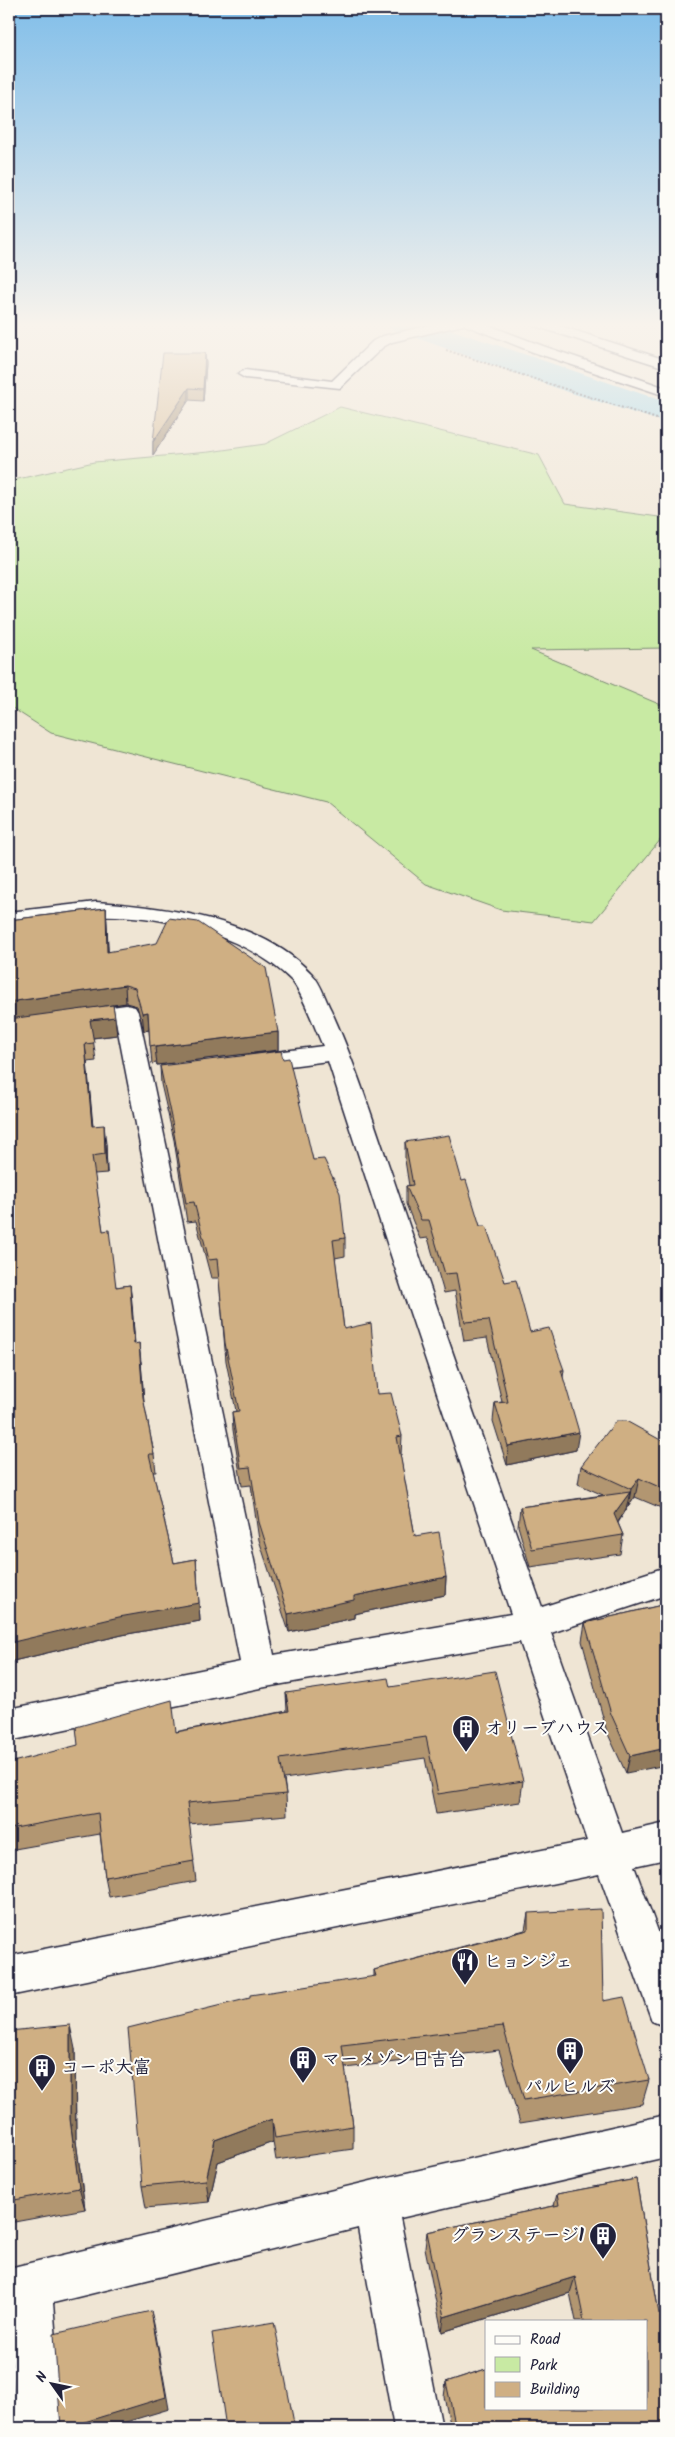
<svg xmlns="http://www.w3.org/2000/svg" width="675" height="2437" font-family="Kalam,'Klee One',sans-serif">
<style>
.green{fill:#c8eaa3;stroke:#75866f}
.lines{fill:none;stroke-linecap:round;stroke-linejoin:round}
.river{fill:#88ceea;fill-rule:evenodd}
.minor-casing{stroke:#22223b;stroke-width:3}
.highway-casing{stroke:#22223b;stroke-width:3}
.path{stroke:#22223b;stroke-width:2;stroke-dasharray:2 2;stroke-linecap:butt}
.minor{fill:#fdfcf7;fill-rule:evenodd}
.highway{fill:#fdfcf7;fill-rule:evenodd}
.wall{fill:#b29671;stroke:#22223b}
.shaded-wall{fill:#917a5c;stroke:#22223b}
.building{fill:#cfaf83;stroke:#22223b}
.labels{text-anchor:middle;dominant-baseline:central;stroke-width:4;stroke-linejoin:round;paint-order:stroke}
.near-poi-label{font-size:18px;font-weight:bold;fill:#22223b;stroke:#fdfcf7;text-anchor:start}
</style>
<rect width="100%" height="100%" fill="#efe5d4"/>
<filter id="ink" filterUnits="userSpaceOnUse"><feTurbulence type="fractalNoise" baseFrequency=".02" numOctaves="2"/><feDisplacementMap in="SourceGraphic" scale="10" xChannelSelector="R" yChannelSelector="G"/><feConvolveMatrix kernelMatrix="1 2 1 2 8 2 1 2 1" color-interpolation-filters="sRGB"/></filter>
<g filter="url(#ink)">
<path class="green" d="M340 407 539 455 565 504 666 518V648L531 650 666 707V833L594 921 501 910 426 884 326 802 51 733 9 706V481L94 462 209 452 265 444Z"/>
<g class="lines">
<path class="river" d="M385 322H428L666 402V423L568 392 389 328Z"/>
<defs>
<g id="minor">
<path d="M444 322H465L463 325 392 342 383 347 340 388 245 378 238 374 245 370 332 381 373 341 383 336Z"/>
<path d="M530 322H548L666 360V368L532 325Z"/>
<path d="M96 902C168 907 260 919 312 974 321 983 325 999 331 1010 355 1063 372 1117 391 1172 440 1318 491 1463 542 1607L666 1567V1595L551 1633 622 1833 666 1823V1859L634 1866 666 1953V2027L652 2021 599 1874 9 1996V1956L587 1841 520 1642 260 1688 9 1741V1709L240 1662 116 1021 9 1035V1021L126 1005 135 1007 138 1012 274 1655 511 1614 399 1280 328 1061 245 1072 236 1069 233 1064 236 1059 245 1056 323 1046C316 1031 302 992 292 981 248 935 158 913 95 916 67 917 38 923 9 926V912Z"/>
<path d="M666 2115V2157L400 2218 442 2428H394L358 2228 53 2303 63 2428H15L9 2325V2268L375 2180Z"/>
</g>
<path id="highway" d="M463 322H480L543 346 666 388V396L533 352 465 325Z"/>
</defs>
<use href="#minor" class="minor-casing"/>
<use href="#highway" class="highway-casing"/>
<path class="path" d="M446 350 666 422"/>
<use href="#minor" class="minor"/>
<use href="#highway" class="highway"/>
</g>
<g class="wall">
<path d="M205 353 206 364 203 401 189 400 153 455V442Z"/>
<path d="M106 908 107 925 108 951 278 1032V1050L157 1065 156 1063 152 1064 149 1030 144 1031 137 1006 126 1003 113 1005 117 1035 93 1038 96 1061 87 1062 93 1126 106 1144 107 1173 94 1174 103 1231 116 1287 130 1285 135 1344 141 1362 144 1403 154 1454 156 1472H153L174 1563 196 1559 200 1621 122 1635 9 1662 13 1585 12 1581 9 1582V920Z"/>
<path d="M283 1059 313 1160 345 1238V1256L335 1258 344 1329 377 1394 402 1436 401 1455H400L415 1536 446 1577 445 1595 354 1614V1618L289 1632 259 1540 251 1485 242 1486 233 1430 232 1412 236 1411 226 1361 219 1278H211L196 1221 187 1222 174 1140 161 1084 160 1066Z"/>
<path d="M405 1142 462 1181 480 1226 505 1282 530 1332 564 1370 563 1377 576 1450 507 1465 493 1421 495 1403 502 1402 487 1338 464 1341 455 1291 444 1293 428 1238 420 1239 406 1204V1186H409L405 1160Z"/>
<path d="M666 1443V1510L635 1497 628 1507H627L626 1510 618 1523 623 1535 620 1554 530 1567 518 1526 520 1507 603 1495 578 1484 581 1466Z"/>
<path d="M666 1604 626 1773 607 1732 582 1641 585 1623Z"/>
<path d="M390 1687 523 1781 520 1802 436 1814 425 1758 284 1779 286 1794 287 1815 189 1824 196 1881 109 1897 105 1877 100 1834 9 1850V1763L287 1711 286 1693Z"/>
<path d="M528 1913 603 2001 649 2080 642 2104 520 2123 499 2050 345 2068 353 2126V2149L276 2160 273 2142 218 2162 209 2202 146 2208 142 2186 374 1976V1970L525 1930Z"/>
<path d="M9 2031 75 2049 76 2141 85 2209 9 2223Z"/>
<path d="M636 2179 659 2314 666 2311V2428H451L444 2397 446 2382 486 2369V2408H646V2321H576L570 2293 442 2332 425 2248 427 2232 554 2206 557 2194Z"/>
</g>
<g class="shaded-wall">
<path d="M205 353 206 364 203 401V389Z"/>
<path d="M189 388V400L153 455V442Z"/>
<path d="M106 908 107 925 109 969 107 952Z"/>
<path d="M125 985 126 1003 9 1021V1002Z"/>
<path d="M148 1012 149 1030 144 1031 142 1013Z"/>
<path d="M115 1017 117 1035 92 1038 90 1020Z"/>
<path d="M278 1032V1050L157 1065 155 1047Z"/>
<path d="M85 1044 87 1062 94 1145 92 1126Z"/>
<path d="M104 1125 106 1144 107 1173 105 1154Z"/>
<path d="M130 1285 132 1303 136 1362 134 1344Z"/>
<path d="M139 1343 141 1362 145 1416 143 1397Z"/>
<path d="M579 1432 576 1450 507 1465 508 1446Z"/>
<path d="M639 1478 635 1497 628 1507 631 1489Z"/>
<path d="M630 1492 626 1510 611 1532 614 1514Z"/>
<path d="M196 1559 200 1621 122 1635 9 1662V1643Z"/>
<path d="M446 1577 445 1595 354 1614V1618L289 1632 288 1614 354 1596Z"/>
<path d="M666 1748V1765L626 1773 630 1756Z"/>
<path d="M70 2025 75 2049 76 2141 85 2209 79 2188 70 2119Z"/>
<path d="M272 2119 273 2142 218 2162 209 2202 206 2180 215 2140Z"/>
<path d="M575 2277 570 2293 442 2332 444 2317Z"/>
<path d="M151 2311 154 2324 169 2409 106 2428H65Z"/>
</g>
<g class="building">
<path d="M163 353H205L203 389 189 388 153 442Z"/>
<path d="M106 908 107 952 157 943 169 918 198 922 266 968 278 1032 155 1047V1045L150 1046 148 1012 142 1013 135 988 125 985 9 1002V920Z"/>
<path d="M113 1005 115 1017 90 1020 94 1043 85 1044 92 1126 104 1125 105 1154 92 1156 103 1231 109 1230 116 1287 130 1285 134 1344 139 1343 143 1397 154 1454H149L174 1563 196 1559 199 1603 119 1617 9 1643V1587L13 1585 9 1564V1019Z"/>
<path d="M281 1051 283 1059 289 1058 313 1160 324 1159 340 1193 345 1238 333 1240 344 1329 371 1323 377 1394 391 1393 402 1436 397 1437 415 1536 439 1532 446 1577 354 1596V1600L288 1614 259 1522 250 1467 241 1468 232 1412 239 1411 225 1343 217 1259 209 1260 194 1202 186 1203 172 1122 160 1066Z"/>
<path d="M449 1135 462 1181 466 1180 480 1226H486L505 1282 516 1280 530 1332 549 1328 564 1370H561L579 1432 508 1446 495 1403 508 1402 489 1320 465 1322 456 1273 445 1274 429 1220H421L406 1186 413 1185 405 1142Z"/>
<path d="M616 1421H626L666 1443V1490L639 1478 631 1489 581 1466Z"/>
<path d="M630 1492 614 1514 623 1535 532 1549 520 1507Z"/>
<path d="M666 1604V1748L630 1756 611 1714 585 1623Z"/>
<path d="M495 1671 523 1781 438 1794 426 1737 280 1759 286 1794 187 1803 194 1861 105 1877 98 1813 9 1829V1763L78 1745 76 1727 172 1700 176 1732 289 1711 286 1693 388 1678 390 1687Z"/>
<path d="M601 1909 603 2001 624 1997 649 2080 524 2100 503 2026 342 2045 353 2126 275 2138 272 2119 215 2140 206 2180 142 2186 128 2028 250 1998V1995L376 1976 374 1970 528 1930V1913Z"/>
<path d="M70 2025V2119L79 2188 9 2201V2031Z"/>
<path d="M636 2179 659 2314 666 2311V2428H456L446 2382 486 2369V2408H646V2321H584L575 2277 444 2317 427 2232 559 2205 557 2194Z"/>
<path d="M151 2311 166 2397 65 2428H61L54 2334Z"/>
<path d="M274 2322 295 2428H226L212 2333Z"/>
</g>
</g>
<linearGradient id="sky" x2="0" y2="1"><stop stop-color="#81bee9"/><stop offset="0.49" stop-color="#f8f3ec"/><stop offset="1" stop-color="#f8f3ec" stop-opacity="0"/></linearGradient>
<rect width="675" height="663" fill="url(#sky)"/>
<defs>
<symbol id="building-pin" viewBox="-11 -11 22 30"><path d="M0 17L-7.5 6A9.5 9.5 0 1 1 7.5 6Z" fill="#22223b" stroke="#fdfcf7"/><path d="M-4-6H4V6H1V3H-1V6H-4ZM-2.5-4.3h1.7v1.8h-1.7ZM.8-4.3h1.7v1.8H.8ZM-2.5-1h1.7V.8h-1.7ZM.8-1h1.7V.8H.8Z" fill="#fff"/></symbol>
<symbol id="restaurant-pin" viewBox="-11 -11 22 30"><path d="M0 17L-7.5 6A9.5 9.5 0 1 1 7.5 6Z" fill="#22223b" stroke="#fdfcf7"/><path d="M-5-6h1v4h1v-4h1v4h1v-4h1v5L-1.5 .5V6h-2V.5L-5-1ZM5-6V6H3V1.5H1.5Q1.5-4 5-6Z" fill="#fff"/></symbol>
</defs>
<g fill-rule="evenodd">
<use href="#building-pin" x="450" y="1713" width="32" height="43"/>
<use href="#restaurant-pin" x="449" y="1946" width="32" height="43"/>
<use href="#building-pin" x="554" y="2035" width="32" height="43"/>
<use href="#building-pin" x="287" y="2044" width="32" height="43"/>
<use href="#building-pin" x="26" y="2052" width="32" height="43"/>
<use href="#building-pin" x="587" y="2220" width="32" height="43"/>
</g>
<g class="labels">
<g class="near-poi-label">
<text x="485" y="1729">オリーブハウス</text>
<text x="484" y="1962">ヒョンジェ</text>
<text x="322" y="2060">マーメゾン日吉台</text>
<text x="61" y="2068">コーポ大富</text>
<text x="570" y="2087" text-anchor="middle">パルヒルズ</text>
<text x="584" y="2236" text-anchor="end">グランステージ1</text>
</g>
</g>
<rect width="675" height="2437" fill="none" stroke="#fdfcf7" stroke-width="30"/>
<rect x="15" y="15" width="645" height="2407" fill="none" stroke="#22223b" stroke-width="2" filter="url(#ink)"/>
<rect x="485" y="2320" width="162" height="90" fill="#fdfcf7" stroke="#a5a5ac"/>
<rect x="495" y="2336" width="25" height="8" fill="#fdfcf7" stroke="#a5a5ac"/>
<text x="530" y="2344" font-size="15" fill="#22223b">Road</text>
<rect x="495" y="2357" width="25" height="15" fill="#c8eaa3" stroke="#a5a5ac"/>
<text x="530" y="2370" font-size="15" fill="#22223b">Park</text>
<rect x="495" y="2382" width="25" height="15" fill="#cfaf83" stroke="#a5a5ac"/>
<text x="530" y="2394" font-size="15" fill="#22223b">Building</text>
<g transform="translate(52 2384) rotate(303)" stroke="#fdfcf7" stroke-width="4" paint-order="stroke">
<path d="M0-4L9 19L0 12L-9 19Z" fill="#22223b"/>
<text y="-8" font-size="14" font-weight="bold" text-anchor="middle" fill="#22223b">N</text>
</g>
</svg>
